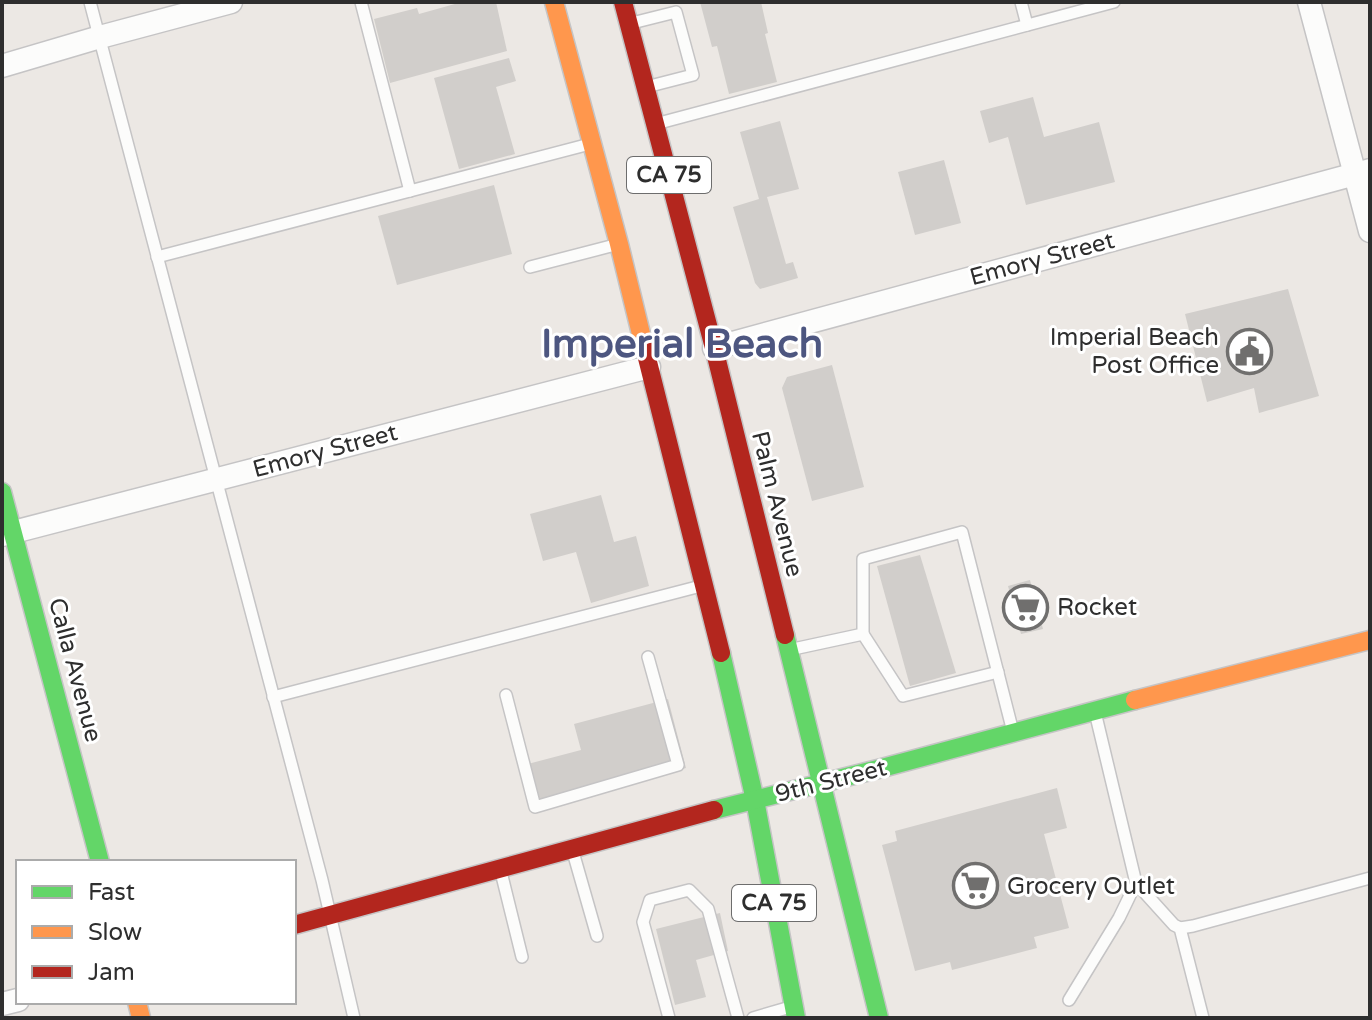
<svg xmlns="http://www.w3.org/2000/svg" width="1372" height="1020" font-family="'Varela Round',sans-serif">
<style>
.building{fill:#d1cecb}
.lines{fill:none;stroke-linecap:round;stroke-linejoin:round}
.lane-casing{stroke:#c5c4c5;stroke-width:14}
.street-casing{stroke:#c5c4c5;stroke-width:25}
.fast-casing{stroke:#c5c4c5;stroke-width:21}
.slow-casing{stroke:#c5c4c5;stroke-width:21}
.jam-casing{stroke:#c5c4c5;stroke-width:21}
.lane{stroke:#fcfcfb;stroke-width:11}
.street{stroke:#fcfcfb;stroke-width:22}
.fast{stroke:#63d668;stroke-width:18}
.slow{stroke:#ff974d;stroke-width:18}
.jam{stroke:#b3261e;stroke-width:18}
.labels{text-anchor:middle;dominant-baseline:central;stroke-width:6;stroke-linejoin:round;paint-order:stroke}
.shield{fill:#fff;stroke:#6d6d6d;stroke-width:2}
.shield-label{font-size:22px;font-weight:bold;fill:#2e2e2e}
.street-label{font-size:24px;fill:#2e2e2e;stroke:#fff}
.poi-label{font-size:24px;fill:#2e2e2e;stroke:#fff;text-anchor:start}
.town-label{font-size:40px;font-weight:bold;fill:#4d5680;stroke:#fff}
</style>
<rect width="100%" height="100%" fill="#ece8e4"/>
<g class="building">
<path d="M462 2H496L507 51 390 83 374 19 417 8 419 14Z"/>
<path d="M700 2H761L768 33 765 34 777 82 729 94 717 46 712 47Z"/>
<path d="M509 58 516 81 496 87 515 154 459 169 434 78Z"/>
<path d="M1033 97 1044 137 1099 122 1115 182 1026 205 1008 137 989 143 980 111Z"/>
<path d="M780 121 799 189 767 197 786 264 793 262 798 278 760 289 755 283 733 207 759 199 740 132Z"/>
<path d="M944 160 961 223 915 235 898 172Z"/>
<path d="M494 185 512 254 397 285 378 216Z"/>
<path d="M1288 289 1319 396 1259 413 1254 388 1207 402 1185 314Z"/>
<path d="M832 365 864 487 812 501 782 388 787 377Z"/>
<path d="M601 495 614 542 636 536 649 586 591 603 576 552 543 561 530 514Z"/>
<path d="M920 555 956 673 910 686 877 566Z"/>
<path d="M1030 580 1043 629 1021 634 1008 586Z"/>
<path d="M668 699 686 768 595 793 593 785 533 801 524 765 581 750 574 724Z"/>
<path d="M1057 788 1067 828 1044 834 1069 928 1034 937 1037 948 952 970 950 962 915 971 882 845 897 841 895 831Z"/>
<path d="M720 913 728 951 696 960 706 997 675 1005 656 929Z"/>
</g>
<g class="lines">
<defs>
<g id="lane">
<path d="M90 2 322 880 354 1018"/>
<path d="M361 2 410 191"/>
<path d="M1021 2 1027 25"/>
<path d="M636 22 676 12 693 75 654 85"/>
<path d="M663 122 1114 2"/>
<path d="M157 257 586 145"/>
<path d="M530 267 611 246"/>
<path d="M863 634 903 696 998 672"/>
<path d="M798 648 863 634V559L962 532 1013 732"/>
<path d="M506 695 535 807 678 765 648 657"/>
<path d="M273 697 697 587"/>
<path d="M1095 712 1136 883 1174 925 1180 928 1203 1018"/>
<path d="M573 852 597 936"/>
<path d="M501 872 522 957"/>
<path d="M1180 928 1193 926 1370 878"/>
<path d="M1069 1000 1119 918 1136 883"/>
<path d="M669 1018 643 922 650 900 689 890 708 909 738 1018"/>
<path d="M753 1018 787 1008"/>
</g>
<g id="street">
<path d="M1309 2 1370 231"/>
<path d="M2 66 100 37 231 2"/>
<path d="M714 348 1370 170"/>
<path d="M2 535 649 367"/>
<path d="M2 1004 18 1000"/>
</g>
<g id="fast">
<path d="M2 492 100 862"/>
<path d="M785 635 879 1018"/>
<path d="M721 653 755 800 796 1018"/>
<path d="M714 810 882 768 1135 700"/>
</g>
<g id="slow">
<path d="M554 2 619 244 643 342"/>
<path d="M1135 700 1370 640"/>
<path d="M137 1002 141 1018"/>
</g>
<g id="jam">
<path d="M623 2 714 348 785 635"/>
<path d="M643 342 721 653"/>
<path d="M294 925 714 810"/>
</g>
</defs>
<use href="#lane" class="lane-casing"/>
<use href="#street" class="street-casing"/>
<use href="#fast" class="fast-casing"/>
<use href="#slow" class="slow-casing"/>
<use href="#jam" class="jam-casing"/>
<use href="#lane" class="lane"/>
<use href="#street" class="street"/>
<use href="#fast" class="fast"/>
<use href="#slow" class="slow"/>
<use href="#jam" class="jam"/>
</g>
<defs>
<symbol id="civic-ring" viewBox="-11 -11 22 22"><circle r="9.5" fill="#fff" stroke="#706f6e" stroke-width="1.5"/><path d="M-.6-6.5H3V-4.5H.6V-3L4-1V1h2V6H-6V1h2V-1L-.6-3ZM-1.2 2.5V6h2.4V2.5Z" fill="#706f6e"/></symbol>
<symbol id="supermarket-ring" viewBox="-11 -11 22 22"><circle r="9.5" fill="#fff" stroke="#706f6e" stroke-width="1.5"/><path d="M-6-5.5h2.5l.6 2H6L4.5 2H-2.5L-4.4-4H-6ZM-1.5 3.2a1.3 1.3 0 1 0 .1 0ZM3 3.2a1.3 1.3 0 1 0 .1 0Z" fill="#706f6e"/></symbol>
</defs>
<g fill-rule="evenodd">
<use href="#civic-ring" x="1224" y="326" width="51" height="51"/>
<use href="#supermarket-ring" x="1000" y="582" width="51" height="51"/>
<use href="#supermarket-ring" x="950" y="860" width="51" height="51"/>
</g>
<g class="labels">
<g class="shield">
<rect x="627" y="157" width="84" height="36" rx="6"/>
<rect x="732" y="885" width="84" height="36" rx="6"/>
</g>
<g class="shield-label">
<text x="669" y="175">CA 75</text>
<text x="774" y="903">CA 75</text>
</g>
<g class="street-label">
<text transform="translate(1042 259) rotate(-15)">Emory Street</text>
<text transform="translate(325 451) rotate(-15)">Emory Street</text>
<text transform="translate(777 504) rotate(76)">Palm Avenue</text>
<text transform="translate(75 670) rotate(75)">Calla Avenue</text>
<text transform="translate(831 781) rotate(-14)">9th Street</text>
</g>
<g class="poi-label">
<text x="1219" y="337" text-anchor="end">Imperial Beach<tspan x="1219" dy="28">Post Office</tspan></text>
<text x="1057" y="607">Rocket</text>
<text x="1007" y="886">Grocery Outlet</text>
</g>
<g class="town-label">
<text x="682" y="344">Imperial Beach</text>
</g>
</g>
<rect width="1372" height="1020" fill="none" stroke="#2e2e2e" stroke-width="8"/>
<rect x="16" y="860" width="280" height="144" fill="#ffffff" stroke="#ababab" stroke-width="2"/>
<rect x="32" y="886" width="40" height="12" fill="#63d668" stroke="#ababab" stroke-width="2"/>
<text x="88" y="900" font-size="24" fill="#2e2e2e">Fast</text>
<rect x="32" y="926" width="40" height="12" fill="#ff974d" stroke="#ababab" stroke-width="2"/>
<text x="88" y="940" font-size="24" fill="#2e2e2e">Slow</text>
<rect x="32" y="966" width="40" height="12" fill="#b3261e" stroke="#ababab" stroke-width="2"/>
<text x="88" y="980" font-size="24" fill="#2e2e2e">Jam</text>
</svg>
